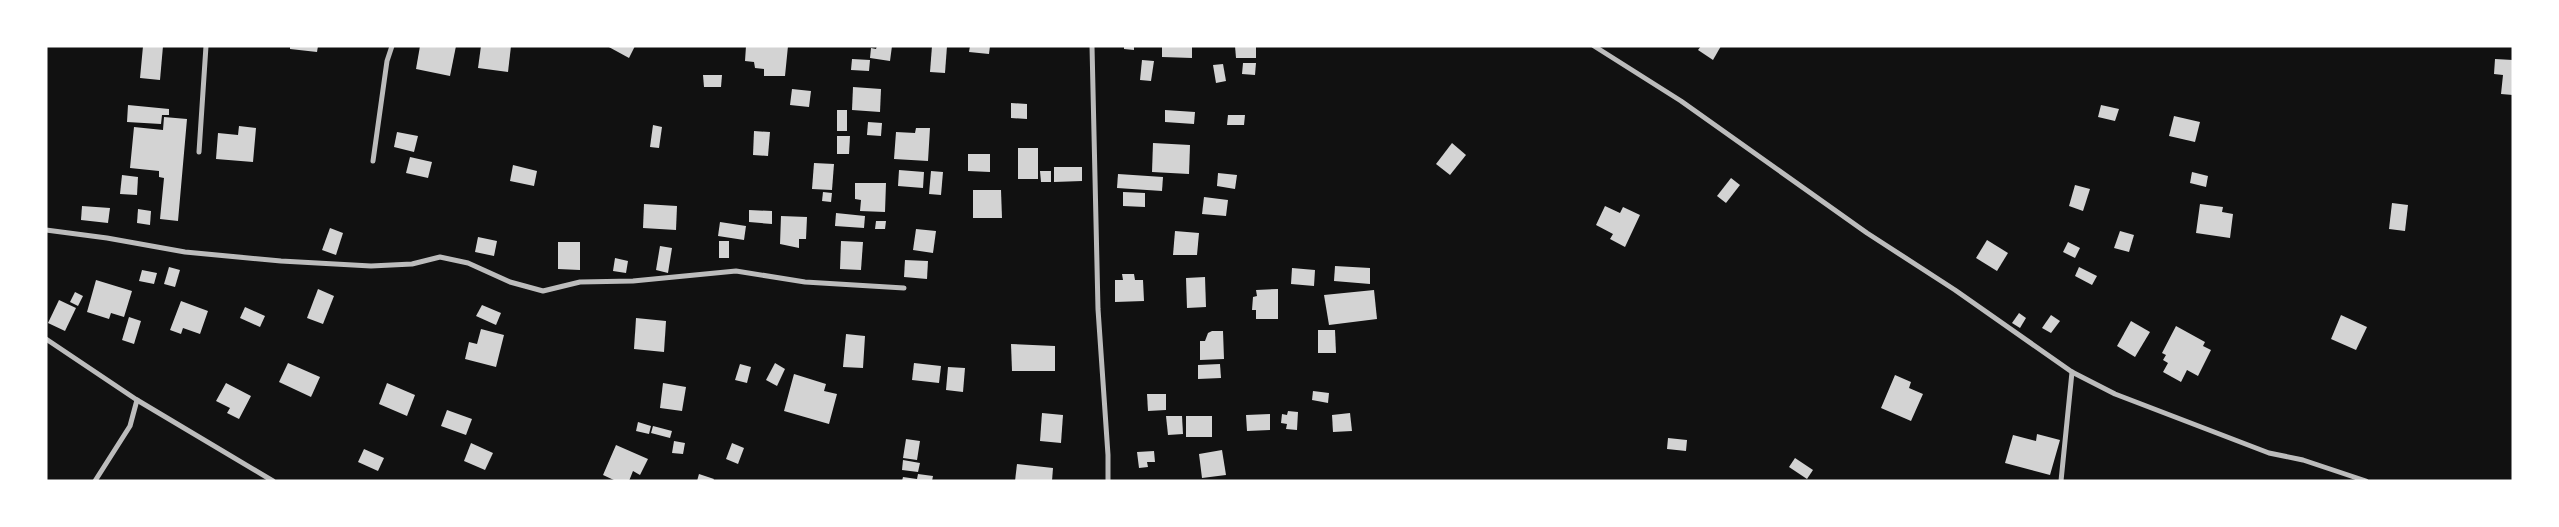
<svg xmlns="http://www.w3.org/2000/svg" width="2559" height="527" font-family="Ubuntu,sans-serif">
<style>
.building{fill:#d3d3d3}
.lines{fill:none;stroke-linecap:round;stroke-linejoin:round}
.minor{stroke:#bcbcbc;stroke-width:5}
</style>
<rect width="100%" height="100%" fill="#111"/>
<g class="building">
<path d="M143 46H163L160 80 140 78Z"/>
<path d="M290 46H318L317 52 290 49Z"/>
<path d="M420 46H456L450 76 416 69Z"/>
<path d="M481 46H511L508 72 478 68Z"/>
<path d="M607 46H635L629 58Z"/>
<path d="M746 46H788L785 76H764V69L755 68 754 62 745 61Z"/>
<path d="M877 46H892L890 61 870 58 871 48 876 49Z"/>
<path d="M932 46H947L945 73 930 72Z"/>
<path d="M970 46H990L989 54 969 52Z"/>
<path d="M1124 46H1134V50L1124 49Z"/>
<path d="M1162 46H1192V58L1162 57Z"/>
<path d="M1235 46H1256V58H1236Z"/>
<path d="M1701 46H1721L1713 60 1698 50Z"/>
<path d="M852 59 870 60 869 71 851 70Z"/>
<path d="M2495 59 2513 60V95L2501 94 2503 75 2494 74Z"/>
<path d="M1142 60 1154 61 1151 81 1140 80Z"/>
<path d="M1243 63H1256L1255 75 1242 74Z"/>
<path d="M1223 64 1226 81 1216 83 1213 65Z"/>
<path d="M703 75H722L721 87H704Z"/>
<path d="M853 87 881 89 880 112 852 110Z"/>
<path d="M792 89 811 91 809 107 790 105Z"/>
<path d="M1011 103 1027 104V119L1011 118Z"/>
<path d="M128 105 169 109V115H162L161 124 127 122Z"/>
<path d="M2101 105 2119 109 2115 121 2098 117Z"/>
<rect x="837" y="110" width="10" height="21"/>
<path d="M1165 110 1195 112 1194 124 1165 122Z"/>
<path d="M1228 115H1245L1244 125H1227Z"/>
<path d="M2174 116 2200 122 2195 142 2169 136Z"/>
<path d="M164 117 187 119 178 221 160 219 164 178 159 177V171L130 168 134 127 163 130Z"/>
<path d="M868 122 882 123 881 136 867 135Z"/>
<path d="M653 125 662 127 659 148 650 147Z"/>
<path d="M239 126 256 128 253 162 216 159 218 133 238 135Z"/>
<path d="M916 128H930L928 161 894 159 896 132 915 133Z"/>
<path d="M754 131 770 132 768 156 753 155Z"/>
<path d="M397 132 418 136 414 152 394 147Z"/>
<path d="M837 136H850L849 154H837Z"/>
<path d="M1153 143 1190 145 1189 174 1152 172Z"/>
<path d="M1452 143 1466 155 1450 175 1436 164Z"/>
<rect x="1018" y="148" width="20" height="31"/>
<path d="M968 154H990V172L968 171Z"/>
<path d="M410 157 432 162 428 178 406 173Z"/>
<path d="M814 163 834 164 832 190 812 189Z"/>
<path d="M513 165 537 171 534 186 510 181Z"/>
<path d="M1054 167H1082V181L1054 182Z"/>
<path d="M899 170 924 172 923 188 898 186Z"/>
<path d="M931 171 943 172 941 195 929 194Z"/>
<path d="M1040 171H1051V182H1041Z"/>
<path d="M2192 172 2208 176 2206 187 2190 183Z"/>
<path d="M1218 173 1237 175 1235 189 1217 186Z"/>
<path d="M1118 174 1163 177 1162 191 1117 188Z"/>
<path d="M122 175 138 177 137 195 120 194Z"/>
<path d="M1731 178 1740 185 1726 203 1717 196Z"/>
<path d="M855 183H886L885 212 860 211 861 200 855 199Z"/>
<path d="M2075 185 2090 189 2083 211 2069 206Z"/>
<path d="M973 190H1001L1002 218H973Z"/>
<path d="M823 192 832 193 831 202 822 201Z"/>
<path d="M1123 192 1145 193V207L1123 206Z"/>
<path d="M1204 197 1228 200 1226 216 1202 214Z"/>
<path d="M2392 203 2408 205 2405 231 2389 229Z"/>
<path d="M644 204 677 206 676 230 643 228Z"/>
<path d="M2200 204 2223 207 2222 212 2233 214 2230 238 2196 233Z"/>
<path d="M82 206 110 208 108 223 81 220Z"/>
<path d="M1605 206 1620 213 1623 207 1640 215 1625 247 1610 239 1613 234 1596 225Z"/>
<path d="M138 209 151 211 150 225 137 223Z"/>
<path d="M749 210 772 211V224L749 222Z"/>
<path d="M836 213 865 216 864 228 835 226Z"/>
<path d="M781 216 807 217 806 239H799V248L780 244Z"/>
<path d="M876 221H886L885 229H875Z"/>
<path d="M720 222 746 226 744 240 718 236Z"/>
<path d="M330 228 343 233 336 255 322 250Z"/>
<path d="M916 229 936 231 933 253 913 250Z"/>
<path d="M1175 231 1199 233 1197 255H1173Z"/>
<path d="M2120 231 2134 235 2129 252 2114 248Z"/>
<path d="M478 237 497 241 494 256 475 252Z"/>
<path d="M1987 240 2008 253 1997 271 1976 258Z"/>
<rect x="719" y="241" width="10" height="17"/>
<path d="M841 241 863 242 861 270 840 269Z"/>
<path d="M558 242H580V270L558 269Z"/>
<path d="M2068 242 2080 248 2075 258 2063 252Z"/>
<path d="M660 246 672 248 668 273 656 270Z"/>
<path d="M615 258 628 261 626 273 613 271Z"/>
<path d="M905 260 928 261 927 279 904 277Z"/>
<path d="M1335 266 1370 268V284L1334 281Z"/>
<path d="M169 267 180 270 175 287 164 284Z"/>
<path d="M2079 267 2097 276 2092 285 2075 276Z"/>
<path d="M1292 268 1315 270 1314 286 1291 284Z"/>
<path d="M142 270 157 273 154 284 139 281Z"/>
<path d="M1122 274H1134L1135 280H1143L1144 301 1115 302V280H1123Z"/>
<path d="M1205 277 1206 307 1187 308 1186 278Z"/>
<path d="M96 280 132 291 124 317 111 313 109 319 87 312Z"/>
<path d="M318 289 334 296 323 324 307 318Z"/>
<path d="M1278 289V319H1256V310H1252L1253 297 1257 296 1256 290Z"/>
<path d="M1374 290 1377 319 1329 325 1324 295Z"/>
<path d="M75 292 83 296 78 306 70 302Z"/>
<path d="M59 300 76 308 65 331 48 323Z"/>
<path d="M181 301 208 311 200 334 183 328 181 334 170 330Z"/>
<path d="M482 305 501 313 496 325 476 316Z"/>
<path d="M245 307 265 316 260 327 240 318Z"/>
<path d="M2019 313 2026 318 2020 328 2012 323Z"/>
<path d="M2051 315 2060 321 2051 333 2042 328Z"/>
<path d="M2341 315 2367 327 2356 350 2331 339Z"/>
<path d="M129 317 141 321 134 344 122 340Z"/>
<path d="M636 318 666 321 664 352 634 349Z"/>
<path d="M2131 321 2150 332 2135 357 2117 346Z"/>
<path d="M2176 326 2205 342 2203 346 2211 350 2198 376 2187 370 2181 382 2163 372 2168 363 2163 360 2166 355 2162 353Z"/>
<path d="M481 329 504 335 496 367 465 359 469 342 477 344Z"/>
<path d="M1318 330H1335L1336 353H1318Z"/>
<path d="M1212 331H1223L1224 359 1200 360V341H1205L1208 333Z"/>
<path d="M846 334 865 336 863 368 843 367Z"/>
<path d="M1011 344 1055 346V371H1012Z"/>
<path d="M288 363 320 377 311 397 279 382Z"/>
<path d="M775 363 785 369 777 386 766 380Z"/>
<path d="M914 363 941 366 939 383 912 380Z"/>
<path d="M740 364 751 367 747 383 735 380Z"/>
<path d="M1220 364 1221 378 1198 379V365Z"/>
<path d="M948 367 965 368 963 392 946 390Z"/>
<path d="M794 374 826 384 824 391 837 394 829 424 784 411Z"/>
<path d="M1895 375 1911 382 1909 388 1923 394 1911 421 1881 408Z"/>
<path d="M226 383 251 396 239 419 227 413 230 408 216 401Z"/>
<path d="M387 383 415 395 407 416 379 404Z"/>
<path d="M663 383 686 387 682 411 660 408Z"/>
<path d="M1313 391 1329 393 1328 403 1312 400Z"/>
<path d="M1147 394H1166V410L1148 411Z"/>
<path d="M447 410 472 419 466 435 441 426Z"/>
<path d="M1288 411 1298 412 1297 430 1286 429 1287 424 1281 423 1282 414 1287 415Z"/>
<path d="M1042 413 1063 415 1061 443 1040 441Z"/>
<path d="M1350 413 1352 431 1333 432 1332 415Z"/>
<path d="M1270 414V430L1247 431 1246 415Z"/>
<path d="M1166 416H1182L1183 434 1168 435Z"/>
<rect x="1186" y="416" width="26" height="21"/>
<path d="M638 422 651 426 649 434 636 431Z"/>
<path d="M653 426 672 431 670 438 651 433Z"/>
<path d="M2037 434 2060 440 2050 475 2005 463 2013 435 2036 441Z"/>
<path d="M1668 438 1687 440 1686 451 1667 449Z"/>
<path d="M906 439 920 441 917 460 903 458Z"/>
<path d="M674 441 685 443 683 454 672 453Z"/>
<path d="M471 443 493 453 485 470 464 461Z"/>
<path d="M732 443 744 448 738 464 726 459Z"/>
<path d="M616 445 648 459 640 475 633 471 629 481H616L603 475Z"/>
<path d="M364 449 384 458 378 471 358 462Z"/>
<path d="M1222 450 1226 475 1202 478 1199 454Z"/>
<path d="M1154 451 1155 462H1147L1148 467 1139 468 1137 452Z"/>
<path d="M1795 458 1813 470 1807 479 1789 467Z"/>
<path d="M903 460 920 463 918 472 902 470Z"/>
<path d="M1017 464 1053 468 1052 481H1015Z"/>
<path d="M699 474 714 479 713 481H697Z"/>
<path d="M918 474 933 476 932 481H902L903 477 917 479Z"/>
</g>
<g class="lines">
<g class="minor">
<path d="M1092 46 1098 309 1108 455V481"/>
<path d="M1594 46 1681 101 1867 233 1955 290 2072 372 2115 394 2269 453 2303 460 2366 481"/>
<path d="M199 152 206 46"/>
<path d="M373 161 387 61 392 46"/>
<path d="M46 230 107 238 185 252 281 261 371 266 412 264 440 257 468 263 510 282 543 291 580 282 633 281 736 271 805 282 904 288"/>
<path d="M46 339 137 400 273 481"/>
<path d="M95 481 130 426 137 400"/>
<path d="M2061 481 2072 372"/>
</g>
</g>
<rect width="2559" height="527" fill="none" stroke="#ffffff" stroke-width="95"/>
</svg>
